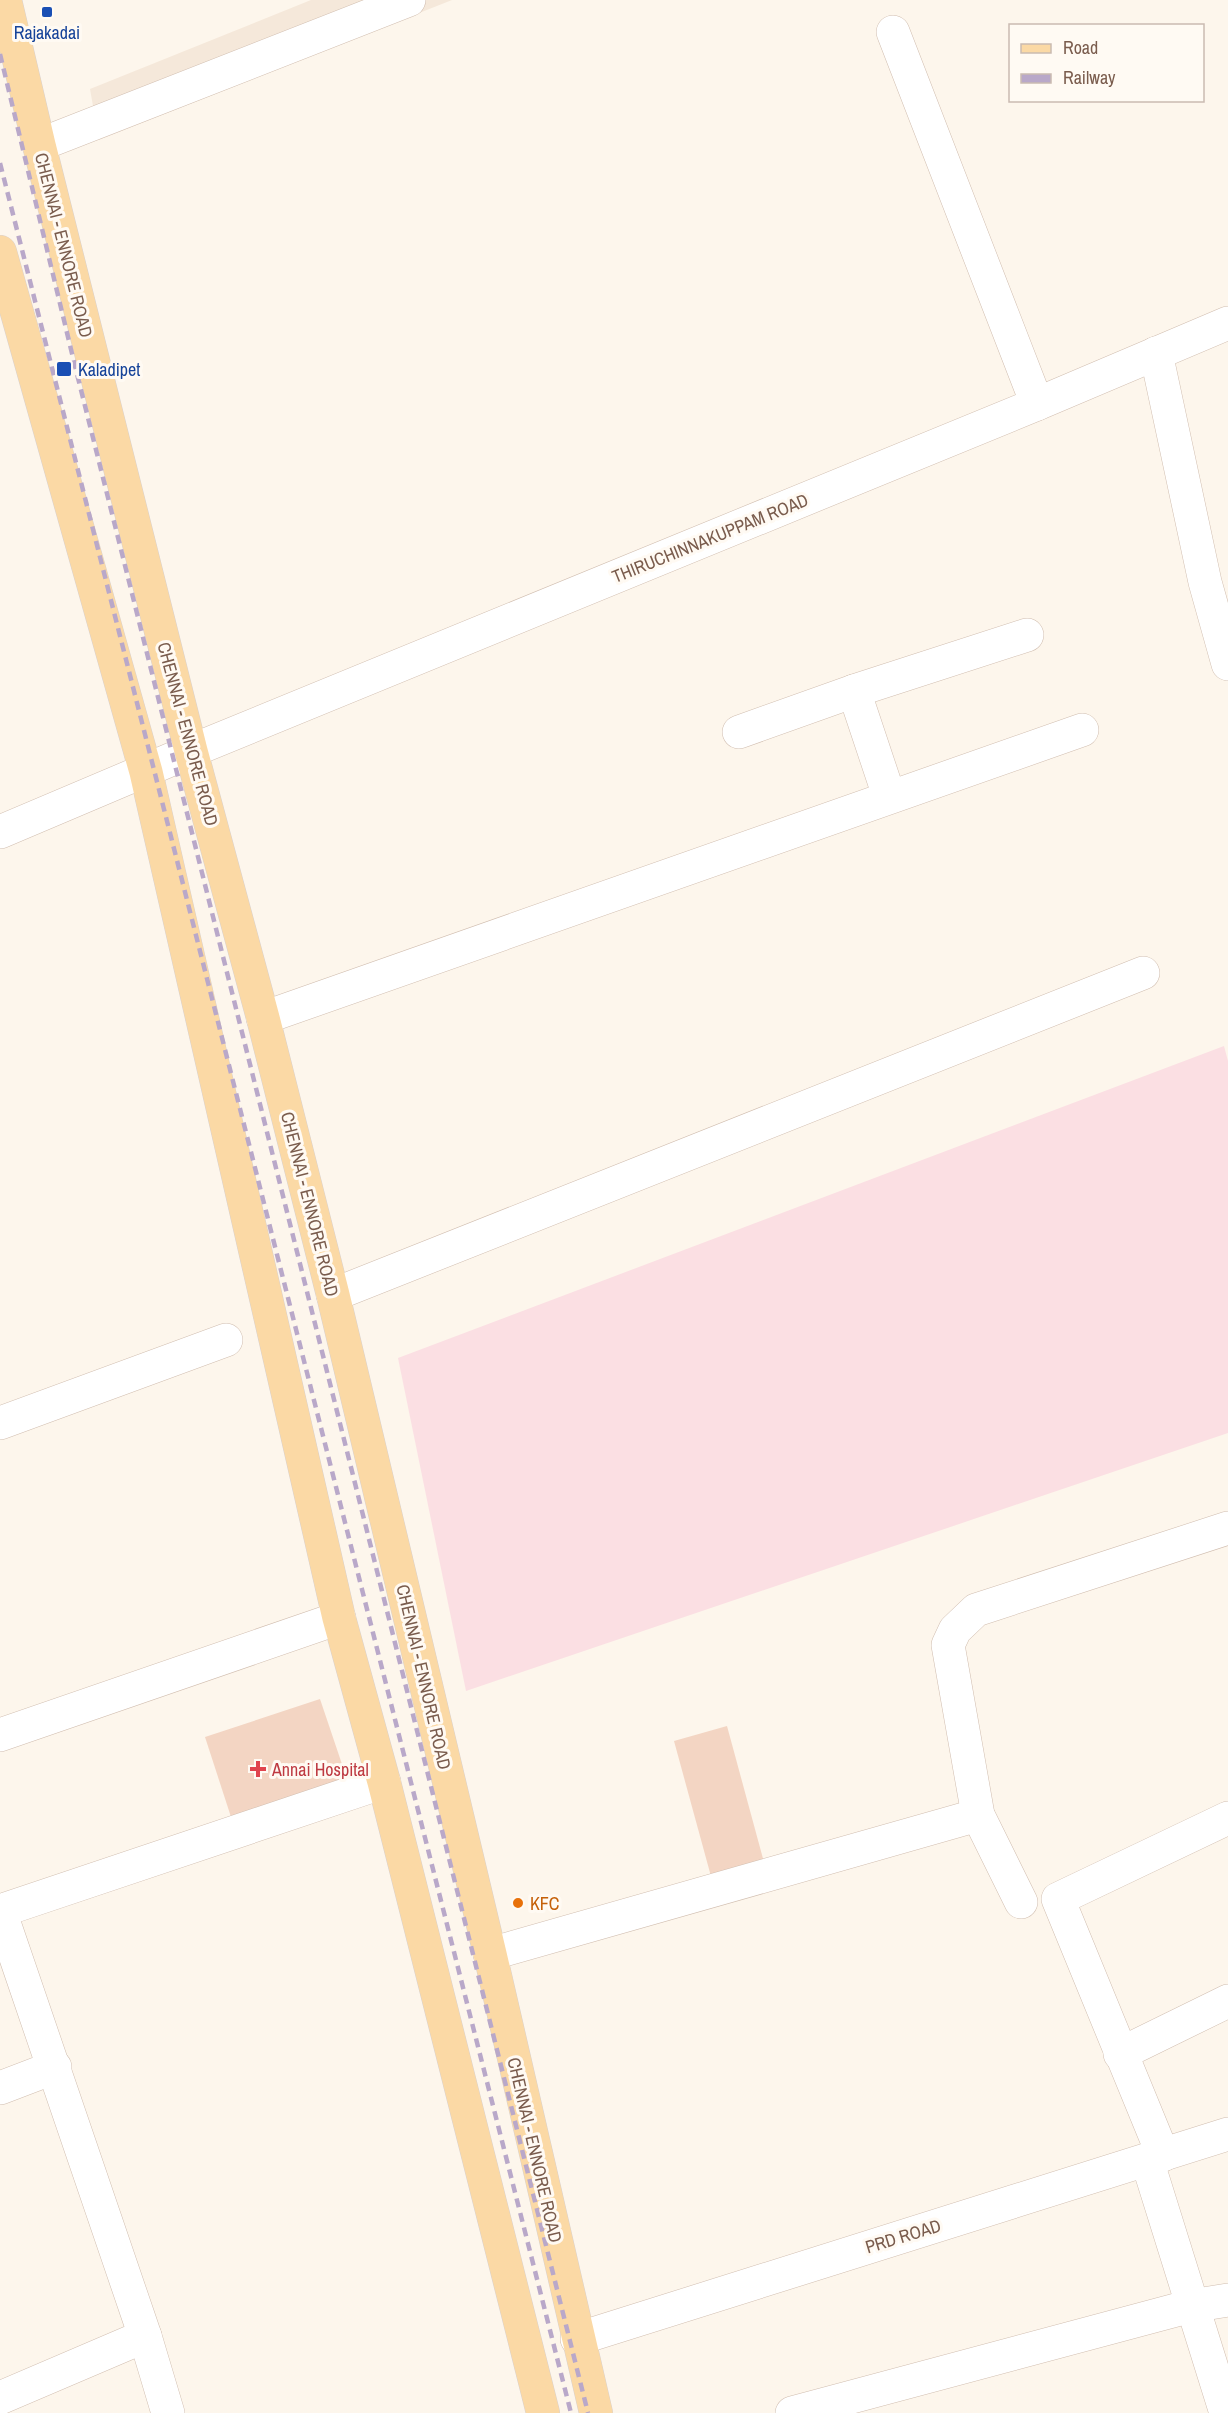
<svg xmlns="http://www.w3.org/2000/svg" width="1228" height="2413" font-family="'Archivo Narrow',sans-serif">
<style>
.residential{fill:#f5e8da}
.medical{fill:#fbdfe3}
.building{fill:#f3d5c3}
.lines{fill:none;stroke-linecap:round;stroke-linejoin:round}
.minor-casing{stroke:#d1beb0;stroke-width:34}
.major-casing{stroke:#dad1cd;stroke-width:34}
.minor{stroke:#fff;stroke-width:33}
.major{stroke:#fbd9a5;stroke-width:33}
.rail{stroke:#b9a8c9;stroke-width:4.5;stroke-dasharray:9 6;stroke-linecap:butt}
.transit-dot{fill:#1a4fb4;stroke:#fffaf3;stroke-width:2}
.health-dot{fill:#e0444e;stroke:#fffaf3;stroke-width:2}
.food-dot{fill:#e8710a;stroke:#fffaf3;stroke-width:2}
.labels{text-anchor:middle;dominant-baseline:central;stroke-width:6;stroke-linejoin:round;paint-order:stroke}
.transit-label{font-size:18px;fill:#164399;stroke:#fffaf3}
.street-label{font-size:18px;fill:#7a5c4d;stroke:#fffaf3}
.health-label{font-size:18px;fill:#be3a42;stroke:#fffaf3;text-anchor:start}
.food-label{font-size:18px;fill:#c56008;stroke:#fffaf3;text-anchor:start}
</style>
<rect width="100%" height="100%" fill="#fdf6ec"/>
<path class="residential" d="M311 0H452L99 140 90 89Z"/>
<path class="medical" d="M1224 1046 1228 1061V1433L466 1691 398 1358Z"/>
<g class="building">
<path d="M320 1699 347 1779 231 1817 205 1737Z"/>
<path d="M727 1726 765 1866 712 1880 674 1741Z"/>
</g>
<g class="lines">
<defs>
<g id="minor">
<path d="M893 32 1037 404"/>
<path d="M39 145 409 0"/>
<path d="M1156 353 1205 582 1228 664"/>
<path d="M854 691 1027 635"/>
<path d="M739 732 854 691 889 796"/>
<path d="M0 832 191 751 1037 404 1228 323"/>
<path d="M263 1018 1082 730"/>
<path d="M333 1295 1143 973"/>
<path d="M0 1423 226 1340"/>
<path d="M0 1735 339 1618"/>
<path d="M1021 1902 978 1815 948 1645 955 1630 976 1610 1228 1528"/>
<path d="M0 1911 145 2336 168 2413"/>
<path d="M0 1911 384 1782"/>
<path d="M490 1954 978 1815"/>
<path d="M1120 2054 1228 2001"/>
<path d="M0 2088 55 2067"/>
<path d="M1163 2155 1058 1899 1228 1818"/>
<path d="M1147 2160 1226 2413"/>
<path d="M577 2339 1228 2134"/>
<path d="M0 2398 145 2336"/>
<path d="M792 2413 1191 2306 1228 2300"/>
</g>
<g id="major">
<path d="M5 0 39 145 191 751 263 1018 333 1295 490 1954 596 2413"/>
<path d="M0 252 146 772 339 1618 384 1782 543 2413"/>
</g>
</defs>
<use href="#minor" class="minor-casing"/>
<use href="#major" class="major-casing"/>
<use href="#minor" class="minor"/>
<use href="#major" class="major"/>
<g class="rail">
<path d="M0 54 75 366 588 2413"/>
<path d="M0 163 571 2413"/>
</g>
</g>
<g class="transit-dot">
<rect x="41" y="6" width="12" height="12" rx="3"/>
<rect x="56" y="361" width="16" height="16" rx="3"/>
</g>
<path class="health-dot" d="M255 1760h6v6h6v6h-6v6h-6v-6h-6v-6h6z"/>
<circle class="food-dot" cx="518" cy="1903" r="6"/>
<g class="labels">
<g class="transit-label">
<text x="47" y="32">Rajakadai</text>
<text x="78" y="369" text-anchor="start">Kaladipet</text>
</g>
<g class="street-label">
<text transform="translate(64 245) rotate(76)">CHENNAI - ENNORE ROAD</text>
<text transform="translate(710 538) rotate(-22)">THIRUCHINNAKUPPAM ROAD</text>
<text transform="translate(188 734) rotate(75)">CHENNAI - ENNORE ROAD</text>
<text transform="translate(310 1204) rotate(76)">CHENNAI - ENNORE ROAD</text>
<text transform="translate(424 1677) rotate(77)">CHENNAI - ENNORE ROAD</text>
<text transform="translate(535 2150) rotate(77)">CHENNAI - ENNORE ROAD</text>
<text transform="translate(903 2236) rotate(-17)">PRD ROAD</text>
</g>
<g class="health-label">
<text x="272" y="1769">Annai Hospital</text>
</g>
<g class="food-label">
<text x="530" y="1903">KFC</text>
</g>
</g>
<rect x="1009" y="24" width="195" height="78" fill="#fffaf3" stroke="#cabbb1" stroke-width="1.5"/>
<rect x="1021" y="44" width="30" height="9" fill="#fbd9a5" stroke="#cabbb1" stroke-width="1.5"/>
<text x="1063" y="54" font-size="18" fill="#7a5c4d">Road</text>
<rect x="1021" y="74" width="30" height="9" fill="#b9a8c9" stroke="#cabbb1" stroke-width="1.5"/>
<text x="1063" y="84" font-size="18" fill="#7a5c4d">Railway</text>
</svg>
